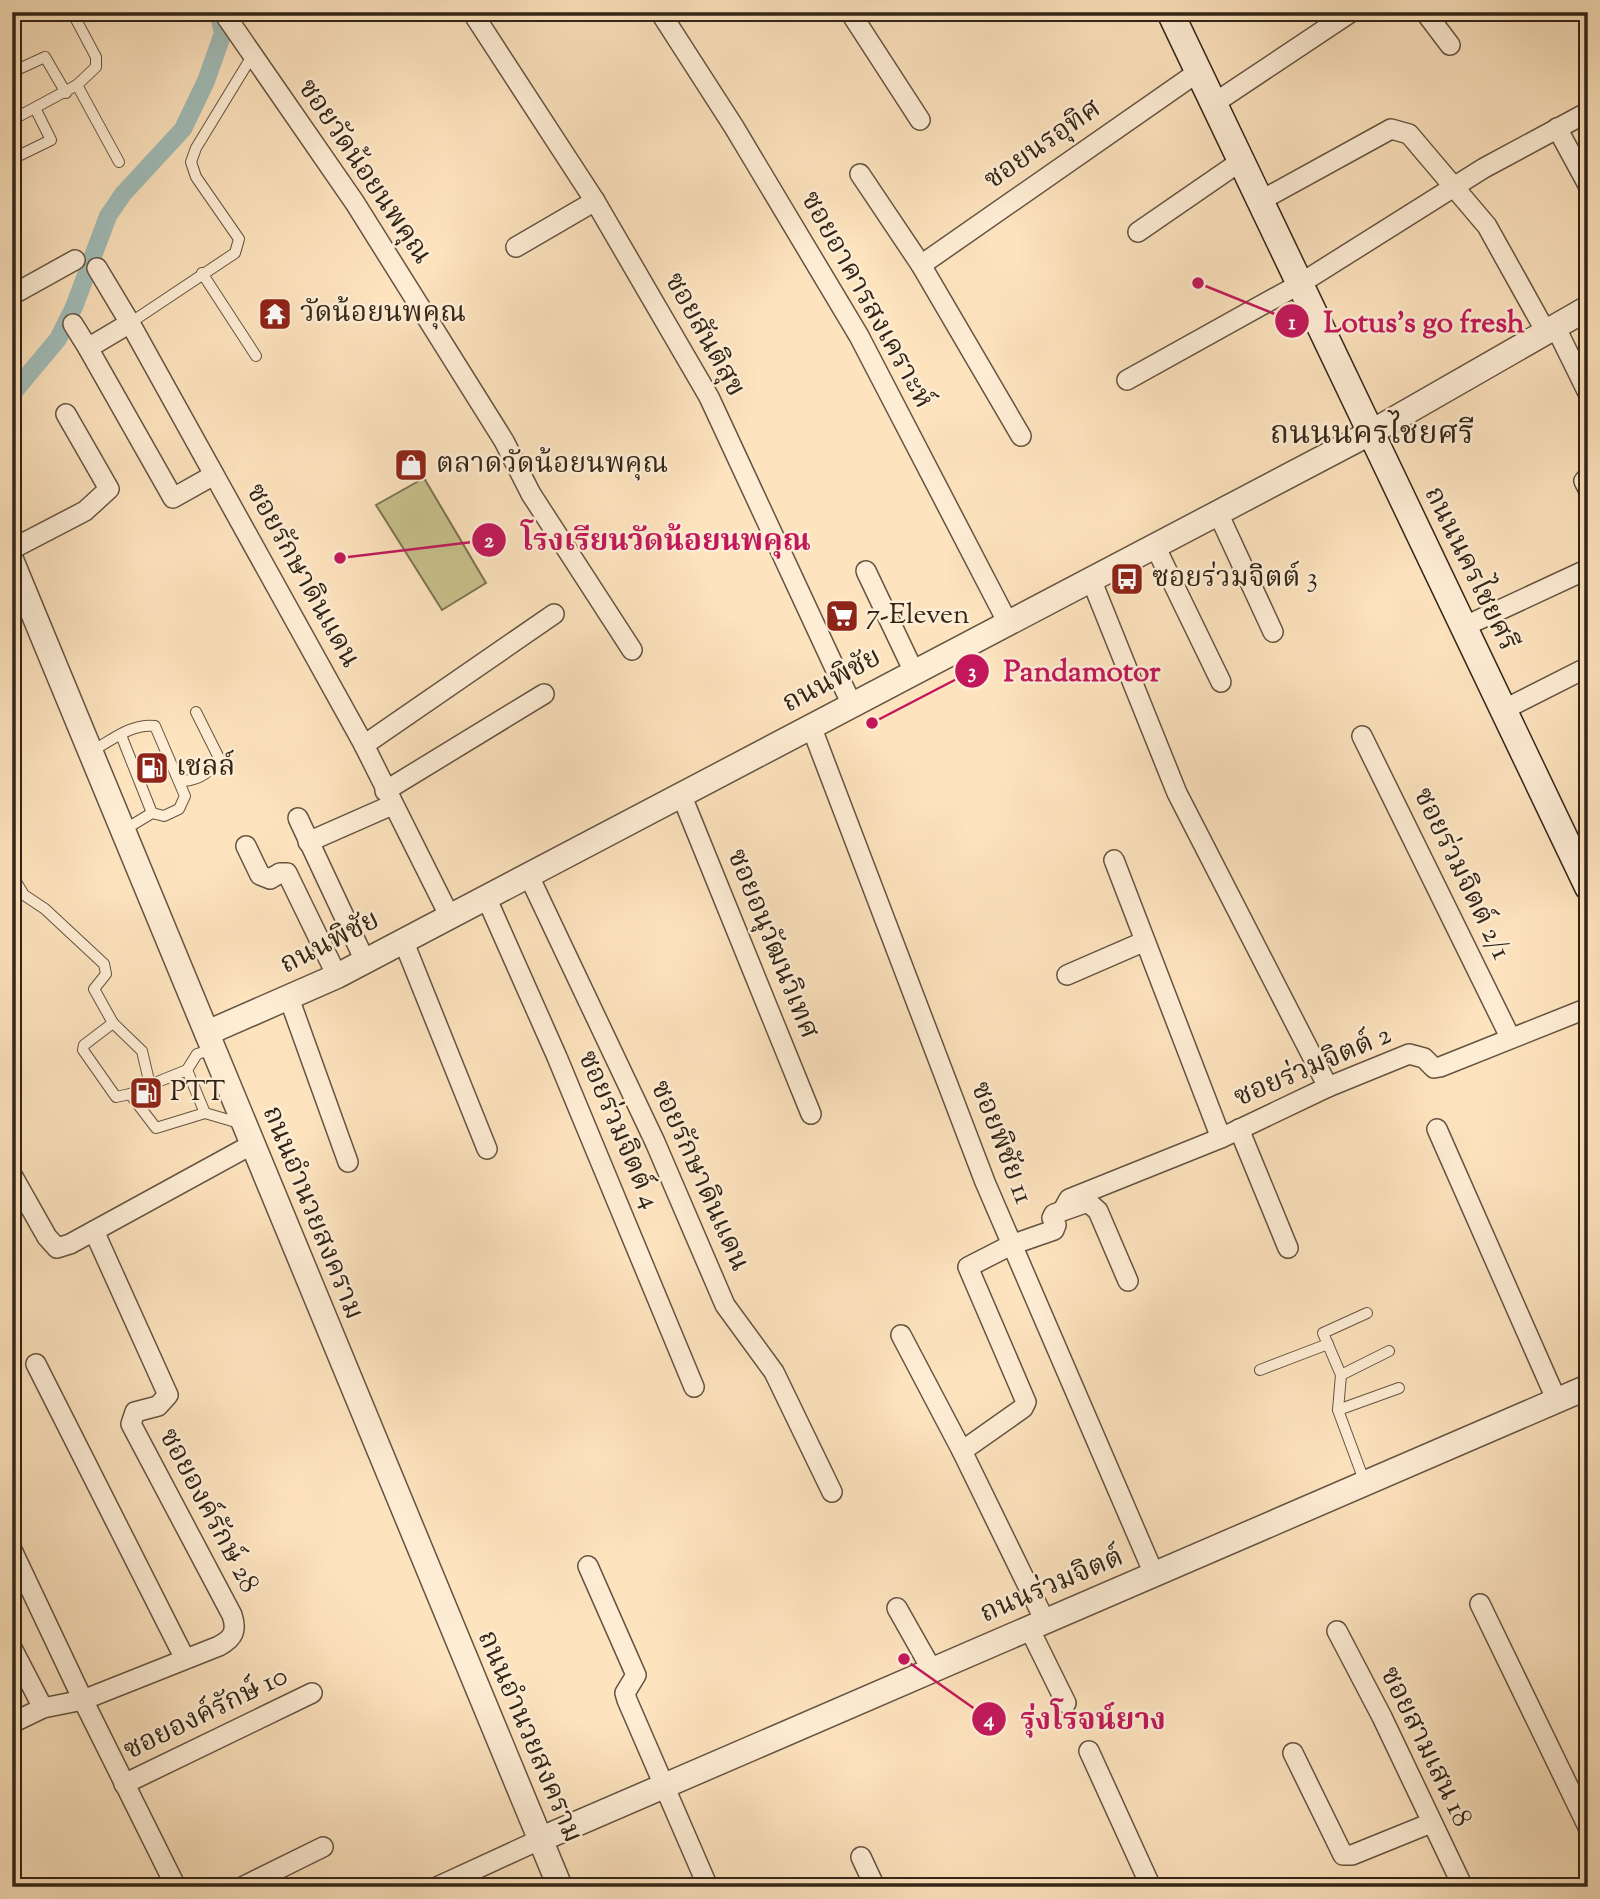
<svg xmlns="http://www.w3.org/2000/svg" width="1600" height="1899" font-family="'Sorts Mill Goudy','Noto Serif Thai',serif">
<style>
.green{fill:#c7c18c;stroke:#7c7352;stroke-width:2}
.lines{fill:none;stroke-linecap:round;stroke-linejoin:round}
.canal{stroke:#a1bdb9;stroke-width:18}
.service-casing{stroke:#645441;stroke-width:12}
.minor-casing{stroke:#645441;stroke-width:22}
.tertiary-casing{stroke:#645441;stroke-width:27}
.secondary-casing{stroke:#312517;stroke-width:29}
.service{stroke:#feedd5;stroke-width:10}
.minor{stroke:#feedd5;stroke-width:19}
.tertiary{stroke:#feedd5;stroke-width:24}
.secondary{stroke:#feedd5;stroke-width:26}
.labels{text-anchor:middle;dominant-baseline:central;stroke-width:5;stroke-linejoin:round;paint-order:stroke}
.street-label{font-size:28px;fill:#312517;stroke:#feedd5}
.poi-label{font-size:28px;fill:#312517;stroke:#feedd5;text-anchor:start}
.quarter-label{font-size:32px;fill:#312517;stroke:#feedd5}
.leader{fill:none;stroke:#c2185b;stroke-width:2.5}
.callout-dot{fill:#c2185b;stroke:#feedd5;stroke-width:2.5}
.mark-label{font-size:21px;text-anchor:middle;font-weight:bold;fill:#fff}
.callout-label{font-size:30px;text-anchor:middle;font-weight:bold;fill:#c2185b;stroke:#feedd5;stroke-width:5;stroke-linejoin:round;paint-order:stroke}
</style>
<rect width="100%" height="100%" fill="#fde3be"/>
<filter id="stains"><feTurbulence type="fractalNoise" baseFrequency=".00286" numOctaves="4"/><feColorMatrix values="0 0 0 0 .2 0 0 0 0 .09 0 0 0 0 .02 0 0 0 .5 -.17"/></filter>
<radialGradient id="worn" r=".72"><stop offset=".6" stop-color="#630" stop-opacity="0"/><stop offset="1" stop-color="#630" stop-opacity=".3"/></radialGradient>
<path class="green" d="M424 478 486 583 442 610 376 505Z"/>
<g class="lines">
<path class="canal" d="M12 394 58 339 74 307 108 216 123 194 183 129 206 81 223 33 218 12"/>
<defs>
<g id="service">
<path d="M12 72 45 57 66 93"/>
<path d="M77 85 119 162"/>
<path d="M12 120 77 85 96 67V57L72 12"/>
<path d="M12 159 51 140 35 108"/>
<path d="M202 273 256 356"/>
<path d="M130 323 235 253 239 239 196 177 191 162 196 148 252 56"/>
<path d="M92 751C112 740 132 723 155 726L185 796 179 809 164 816 152 813 121 735"/>
<path d="M178 777 184 781C201 779 210 772 219 758L196 712"/>
<path d="M124 830 152 813"/>
<path d="M12 875 24 895 45 909 104 964 106 974 94 989 113 1023 142 1051 150 1085 187 1070 197 1054 214 1049"/>
<path d="M113 1023 84 1045 83 1050 116 1097 130 1094 156 1128 205 1113"/>
<path d="M187 1070 205 1113 239 1123"/>
<path d="M130 1094 150 1085"/>
<path d="M1260 1370 1328 1344"/>
<path d="M1341 1375 1389 1351"/>
<path d="M1338 1410 1399 1388"/>
<path d="M1365 1483 1338 1410 1341 1375 1323 1333 1367 1313"/>
</g>
<g id="minor">
<path d="M223 12 355 203 504 441 531 494 632 650"/>
<path d="M472 12 595 201 709 397 852 705"/>
<path d="M660 12 734 127 859 336 1008 623"/>
<path d="M850 12 920 120"/>
<path d="M1425 12 1450 45"/>
<path d="M1213 104 1351 12"/>
<path d="M1557 128 1588 185"/>
<path d="M860 174 921 265 1021 436"/>
<path d="M1260 201 1391 129 1409 134 1487 226 1546 332"/>
<path d="M1138 232 1241 161"/>
<path d="M516 247 595 201"/>
<path d="M921 265 1198 72"/>
<path d="M97 268 130 323 364 745 449 915"/>
<path d="M12 295 75 260"/>
<path d="M73 324 88 348 130 323"/>
<path d="M1555 326 1588 393"/>
<path d="M88 348 173 498 214 475"/>
<path d="M1127 380 1298 285 1484 168 1588 112"/>
<path d="M1588 476 1584 481 1588 489"/>
<path d="M1218 513 1273 632"/>
<path d="M1155 546 1221 682"/>
<path d="M12 549 85 511 109 489 66 414"/>
<path d="M866 571 914 672"/>
<path d="M1091 579 1177 793 1328 1087"/>
<path d="M1463 627 1588 569"/>
<path d="M1503 710 1588 667"/>
<path d="M811 726 985 1182 1154 1574"/>
<path d="M1362 736 1510 1037"/>
<path d="M364 745 554 614"/>
<path d="M385 791 544 694"/>
<path d="M681 794 811 1114"/>
<path d="M298 818 365 961"/>
<path d="M308 842 392 805"/>
<path d="M246 846 260 875 270 879 280 873H287L337 976"/>
<path d="M1114 860 1221 1138"/>
<path d="M528 874 655 1142 725 1305 774 1372 832 1492"/>
<path d="M486 897 557 1057 694 1387"/>
<path d="M403 940 487 1149"/>
<path d="M1067 975 1143 942"/>
<path d="M289 998 348 1162"/>
<path d="M1239 1129 1288 1248"/>
<path d="M1437 1129 1557 1401"/>
<path d="M12 1175 47 1237 57 1248 70 1244 251 1145"/>
<path d="M1063 1210 1069 1199 1221 1138 1328 1087 1409 1054 1424 1058 1434 1068 1440 1067 1588 1008"/>
<path d="M901 1335 962 1451 1045 1621"/>
<path d="M36 1364 185 1659"/>
<path d="M962 1451 1023 1408 1026 1402 968 1267 1011 1245 1054 1230 1056 1225 1052 1218 1054 1214 1088 1202 1098 1211 1128 1281"/>
<path d="M12 1550 83 1700 219 1646C234 1638 237 1630 232 1615L131 1424 135 1412 158 1406 168 1395 94 1231"/>
<path d="M588 1566 636 1675 625 1693 627 1700 708 1887"/>
<path d="M1480 1604 1588 1827"/>
<path d="M897 1608 932 1670"/>
<path d="M1029 1628 1066 1703"/>
<path d="M1337 1631 1382 1717 1463 1887"/>
<path d="M12 1648 43 1708"/>
<path d="M12 1723 43 1708 83 1700 176 1887"/>
<path d="M1089 1751 1151 1887"/>
<path d="M1293 1753 1343 1855H1352L1431 1823"/>
<path d="M124 1784 312 1693"/>
<path d="M861 1857 875 1887"/>
<path d="M242 1887 323 1847"/>
<path d="M437 1887 539 1840"/>
</g>
<g id="tertiary">
<path d="M12 562 560 1887"/>
<path d="M207 1033 337 976 1370 433 1588 308"/>
<path d="M539 1840 1588 1387"/>
</g>
<path id="secondary" d="M1170 12 1588 887"/>
</defs>
<use href="#service" class="service-casing"/>
<use href="#minor" class="minor-casing"/>
<use href="#tertiary" class="tertiary-casing"/>
<use href="#secondary" class="secondary-casing"/>
<use href="#service" class="service"/>
<use href="#minor" class="minor"/>
<use href="#tertiary" class="tertiary"/>
<use href="#secondary" class="secondary"/>
</g>
<defs>
<symbol id="temple-square" viewBox="-11 -11 22 22"><rect x="-9" y="-9" width="18" height="18" rx="4" fill="#8f2418" stroke="#feedd5"/><path d="M0-6L5-2H3V0L6.5 2.5H4V6H1.5V3h-3V6H-4V2.5H-6.5L-3 0V-2H-5Z" fill="#fff"/></symbol>
<symbol id="shop-square" viewBox="-11 -11 22 22"><rect x="-9" y="-9" width="18" height="18" rx="4" fill="#8f2418" stroke="#feedd5"/><path d="M-5-2.5h2.3a2.7 3.5 0 0 1 5.4 0H5L5.5 6h-11ZM-1.5-2.5h3a1.5 2.3 0 0 0-3 0Z" fill="#fff"/></symbol>
<symbol id="bus-square" viewBox="-11 -11 22 22"><rect x="-9" y="-9" width="18" height="18" rx="4" fill="#8f2418" stroke="#feedd5"/><path d="M-5-6H5V4H4V6H2V4H-2V6H-4V4H-5ZM-3.5-4V0h7V-4ZM-3.5 1.2v1.5H-2V1.2ZM2 1.2v1.5H3.5V1.2Z" fill="#fff"/></symbol>
<symbol id="supermarket-square" viewBox="-11 -11 22 22"><rect x="-9" y="-9" width="18" height="18" rx="4" fill="#8f2418" stroke="#feedd5"/><path d="M-6-5.5h2.5l.6 2H6L4.5 2H-2.5L-4.4-4H-6ZM-1.5 3.2a1.3 1.3 0 1 0 .1 0ZM3 3.2a1.3 1.3 0 1 0 .1 0Z" fill="#fff"/></symbol>
<symbol id="fuel-square" viewBox="-11 -11 22 22"><rect x="-9" y="-9" width="18" height="18" rx="4" fill="#8f2418" stroke="#feedd5"/><path d="M-5.5-6h7V0h2V4h1.3V-2.5L3-4.5l.8-.8L6-3V5H2.5V1h-1V6h-7ZM-4.2-4.7v3.2H.2V-4.7Z" fill="#fff"/></symbol>
</defs>
<g fill-rule="evenodd">
<use href="#temple-square" x="256" y="295" width="38" height="38"/>
<use href="#shop-square" x="392" y="446" width="38" height="38"/>
<use href="#bus-square" x="1108" y="560" width="38" height="38"/>
<use href="#supermarket-square" x="823" y="597" width="38" height="38"/>
<use href="#fuel-square" x="133" y="749" width="38" height="38"/>
<use href="#fuel-square" x="127" y="1074" width="38" height="38"/>
</g>
<g class="labels">
<g class="street-label">
<text transform="translate(1043 145) rotate(-35)">ซอยนรอุทิศ</text>
<text transform="translate(364 172) rotate(56)">ซอยวัดน้อยนพคุณ</text>
<text transform="translate(866 300) rotate(61)">ซอยอาคารสงเคราะห์</text>
<text transform="translate(704 335) rotate(61)">ซอยสันติสุข</text>
<text transform="translate(1470 569) rotate(64)">ถนนนครไชยศรี</text>
<text transform="translate(302 576) rotate(61)">ซอยรักษาดินแดน</text>
<text transform="translate(832 681) rotate(-28)">ถนนพิชัย</text>
<text transform="translate(1461 874) rotate(64)">ซอยร่วมจิตต์ 2/1</text>
<text transform="translate(330 943) rotate(-27)">ถนนพิชัย</text>
<text transform="translate(772 944) rotate(68)">ซอยอนุวัฒนวิเทศ</text>
<text transform="translate(1313 1067) rotate(-23)">ซอยร่วมจิตต์ 2</text>
<text transform="translate(618 1130) rotate(67)">ซอยร่วมจิตต์ 4</text>
<text transform="translate(1001 1143) rotate(69)">ซอยพิชัย 11</text>
<text transform="translate(699 1176) rotate(66)">ซอยรักษาดินแดน</text>
<text transform="translate(312 1213) rotate(68)">ถนนอำนวยสงคราม</text>
<text transform="translate(208 1511) rotate(62)">ซอยองค์รักษ์ 28</text>
<text transform="translate(1052 1586) rotate(-23)">ถนนร่วมจิตต์</text>
<text transform="translate(206 1714) rotate(-26)">ซอยองค์รักษ์ 10</text>
<text transform="translate(529 1737) rotate(67)">ถนนอำนวยสงคราม</text>
<text transform="translate(1425 1747) rotate(64)">ซอยสามเสน 18</text>
</g>
<g class="poi-label">
<text x="300" y="314">วัดน้อยนพคุณ</text>
<text x="436" y="465">ตลาดวัดน้อยนพคุณ</text>
<text x="1152" y="579">ซอยร่วมจิตต์ 3</text>
<text x="866" y="616">7-Eleven</text>
<text x="176" y="768">เชลล์</text>
<text x="170" y="1093">PTT</text>
</g>
<g class="quarter-label">
<text x="1372" y="435">ถนนนครไชยศรี</text>
</g>
</g>
<path class="leader" d="M1198 283L1292 321M340 558L489 540M872 723L972 671M904 1659L989 1719"/>
<g class="callout-dot">
<circle cx="1198" cy="283" r="7"/>
<circle cx="340" cy="558" r="7"/>
<circle cx="872" cy="723" r="7"/>
<circle cx="904" cy="1659" r="7"/>
<circle cx="1292" cy="321" r="18"/>
<circle cx="489" cy="540" r="18"/>
<circle cx="972" cy="671" r="18"/>
<circle cx="989" cy="1719" r="18"/>
</g>
<g class="mark-label">
<text x="1292" y="329">1</text>
<text x="489" y="547">2</text>
<text x="972" y="678">3</text>
<text x="989" y="1726">4</text>
</g>
<g class="callout-label">
<text x="1424" y="332">Lotus's go fresh</text>
<text x="666" y="550">โรงเรียนวัดน้อยนพคุณ</text>
<text x="1082" y="681">Pandamotor</text>
<text x="1093" y="1729">รุ่งโรจน์ยาง</text>
</g>
<rect width="1600" height="1899" fill="none" stroke="#fde3be" stroke-width="42"/>
<rect x="14" y="14" width="1572" height="1871" fill="none" stroke="#312517" stroke-width="3.5"/>
<rect x="21" y="21" width="1558" height="1857" fill="none" stroke="#312517" stroke-width="2"/>
<rect width="100%" height="100%" filter="url(#stains)"/>
<rect width="100%" height="100%" fill="url(#worn)"/>
</svg>
